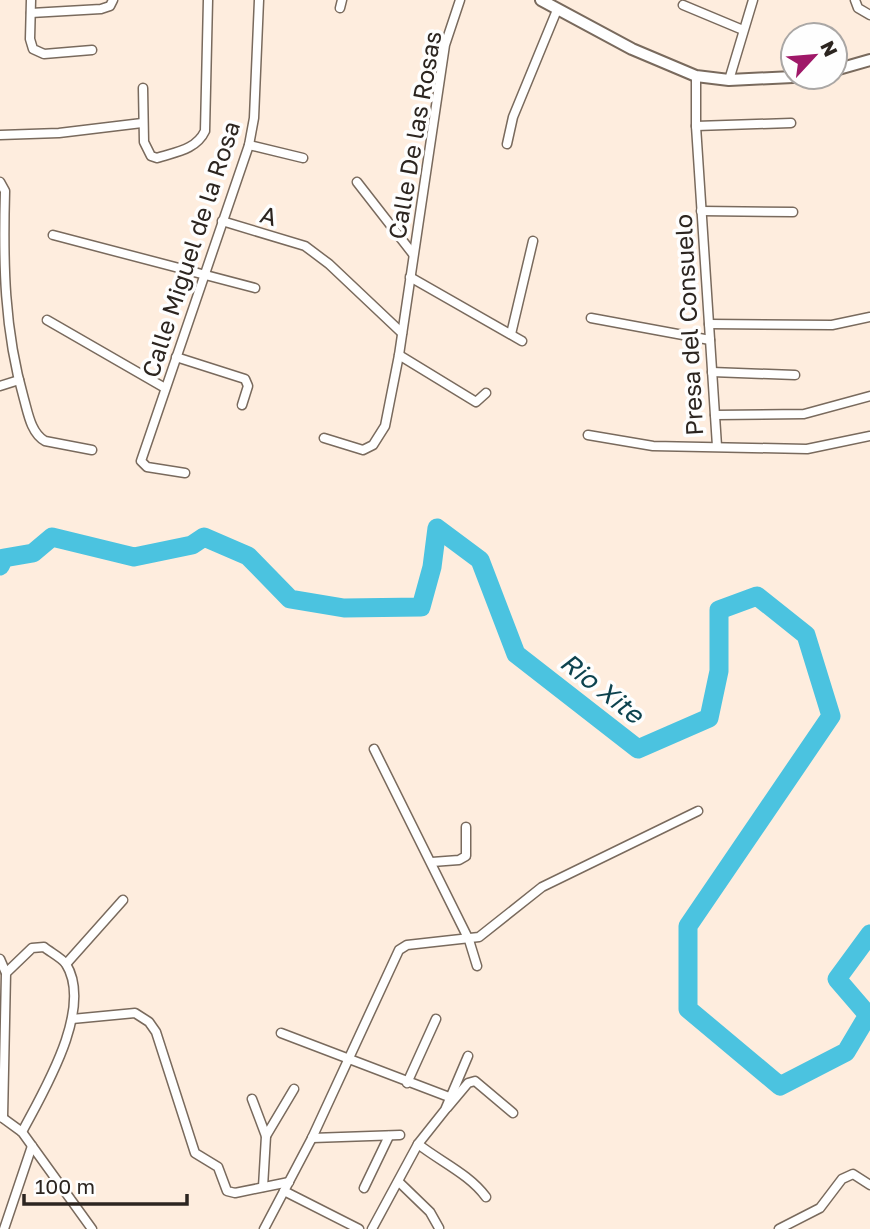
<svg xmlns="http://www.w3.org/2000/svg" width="870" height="1229" font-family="'Golos Text',sans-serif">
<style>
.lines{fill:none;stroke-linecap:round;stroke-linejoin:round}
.river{stroke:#4bc3e0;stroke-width:19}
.minor-casing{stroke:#796a5d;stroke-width:11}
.tertiary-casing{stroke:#796a5d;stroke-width:14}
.minor{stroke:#fff;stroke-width:8}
.tertiary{stroke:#fff;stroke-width:10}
.labels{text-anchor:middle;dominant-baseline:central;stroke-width:7;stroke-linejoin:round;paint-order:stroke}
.street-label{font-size:24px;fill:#2c2520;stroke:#fefefe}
.water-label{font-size:26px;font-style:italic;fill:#0d434f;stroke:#fefefe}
</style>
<rect width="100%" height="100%" fill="#feedde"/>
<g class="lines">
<path class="river" d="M0 566 4 558 33 553 52 537 134 557 192 545 204 537 248 556 290 599 344 608 421 607 432 567 437 528 480 560 516 654 638 749 709 718 719 671V610L757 596 806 635 831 716 688 926V1009L780 1086 846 1052 868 1015 837 979 870 934"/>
<defs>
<g id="minor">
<path d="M31 0 30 39 33 49 44 54 92 50"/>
<path d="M855 0 858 8 870 15"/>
<path d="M683 5 743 30"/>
<path d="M340 8 342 0"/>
<path d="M31 13 101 9 110 6 113 0"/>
<path d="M696 76V126L717 446"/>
<path d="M729 80 753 0"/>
<path d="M143 88 144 142 151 156 157 158C175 152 196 150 205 131L208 0"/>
<path d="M696 126 791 123"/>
<path d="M0 135 59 133 142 123"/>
<path d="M507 144 513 117 557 10"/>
<path d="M249 145 303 158"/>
<path d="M0 182 5 191C3 262 4 330 24 399 28 413 31 433 45 441L92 450"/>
<path d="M357 182 413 254"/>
<path d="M701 211 793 212"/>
<path d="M222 221 305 246 329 264 402 333"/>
<path d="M53 235 255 288"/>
<path d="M410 277 522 341"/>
<path d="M591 318 710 340"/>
<path d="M47 320 165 388"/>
<path d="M709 324 832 325 870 317"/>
<path d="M511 334 533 241"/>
<path d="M399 355 476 402 486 393"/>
<path d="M176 357 245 379 248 386 242 405"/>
<path d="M712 372 795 375"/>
<path d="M0 386 19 380"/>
<path d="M715 415 804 414 870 396"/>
<path d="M588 435 653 446 807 449 870 436"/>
<path d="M324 438 363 450 373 445 385 426 399 355 445 45 460 0"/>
<path d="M185 473 147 467 141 461 249 145 254 118 259 0"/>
<path d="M374 749 469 940 477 966"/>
<path d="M432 862 459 860 466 856V827"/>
<path d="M0 959 6 973"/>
<path d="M66 964 123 900"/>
<path d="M72 1019 135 1013 149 1022 156 1032 195 1153 218 1167 227 1191 235 1193 289 1182"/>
<path d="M281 1033 449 1097"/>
<path d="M407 1083 436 1019"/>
<path d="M252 1099 266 1136 263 1187"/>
<path d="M447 1108 468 1083 475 1081 513 1113"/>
<path d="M0 1116 22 1132 92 1229"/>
<path d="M3 1118 6 973 32 948 44 947C50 952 62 958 66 964 94 1009 43 1092 22 1132"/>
<path d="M266 1136 294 1089"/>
<path d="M312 1138 400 1135"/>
<path d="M418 1144C441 1162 469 1174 486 1197"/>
<path d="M399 1182 430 1212 439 1228"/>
<path d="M364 1188 389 1136"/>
<path d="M284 1191 359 1229"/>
<path d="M4 1229 32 1146"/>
<path d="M264 1229 312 1138 399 950 407 945 479 937 542 887 698 811"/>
<path d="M372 1229 418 1144 445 1110 468 1056"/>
<path d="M779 1229 820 1208 842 1179 853 1174 870 1185"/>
</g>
<g id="tertiary">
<path d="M541 0 632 49 696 76 729 80 793 77"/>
<path d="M835 70 870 60"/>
</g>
</defs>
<use href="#minor" class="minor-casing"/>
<use href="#tertiary" class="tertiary-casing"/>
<use href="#minor" class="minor"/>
<use href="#tertiary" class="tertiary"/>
</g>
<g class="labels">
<g class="street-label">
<text transform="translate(414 135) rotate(-80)">Calle De las Rosas</text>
<text transform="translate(269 215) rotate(17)">A</text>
<text transform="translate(190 249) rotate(-72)">Calle Miguel de la Rosa</text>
<text transform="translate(688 325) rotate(-93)">Presa del Consuelo</text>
</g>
<g class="water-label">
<text transform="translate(602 688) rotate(38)">Rio Xite</text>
</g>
</g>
<g transform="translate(814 56) rotate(64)"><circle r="33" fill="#fefefe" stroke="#aaa7a5" stroke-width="2"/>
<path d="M0-5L12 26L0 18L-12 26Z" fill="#9f1868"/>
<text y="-10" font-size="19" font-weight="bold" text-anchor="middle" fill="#2c2520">N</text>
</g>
<path d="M24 1194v10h163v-10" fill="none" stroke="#2c2520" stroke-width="3.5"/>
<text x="35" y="1194" font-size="21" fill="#2c2520" stroke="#fefefe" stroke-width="5" paint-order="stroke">100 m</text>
</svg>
